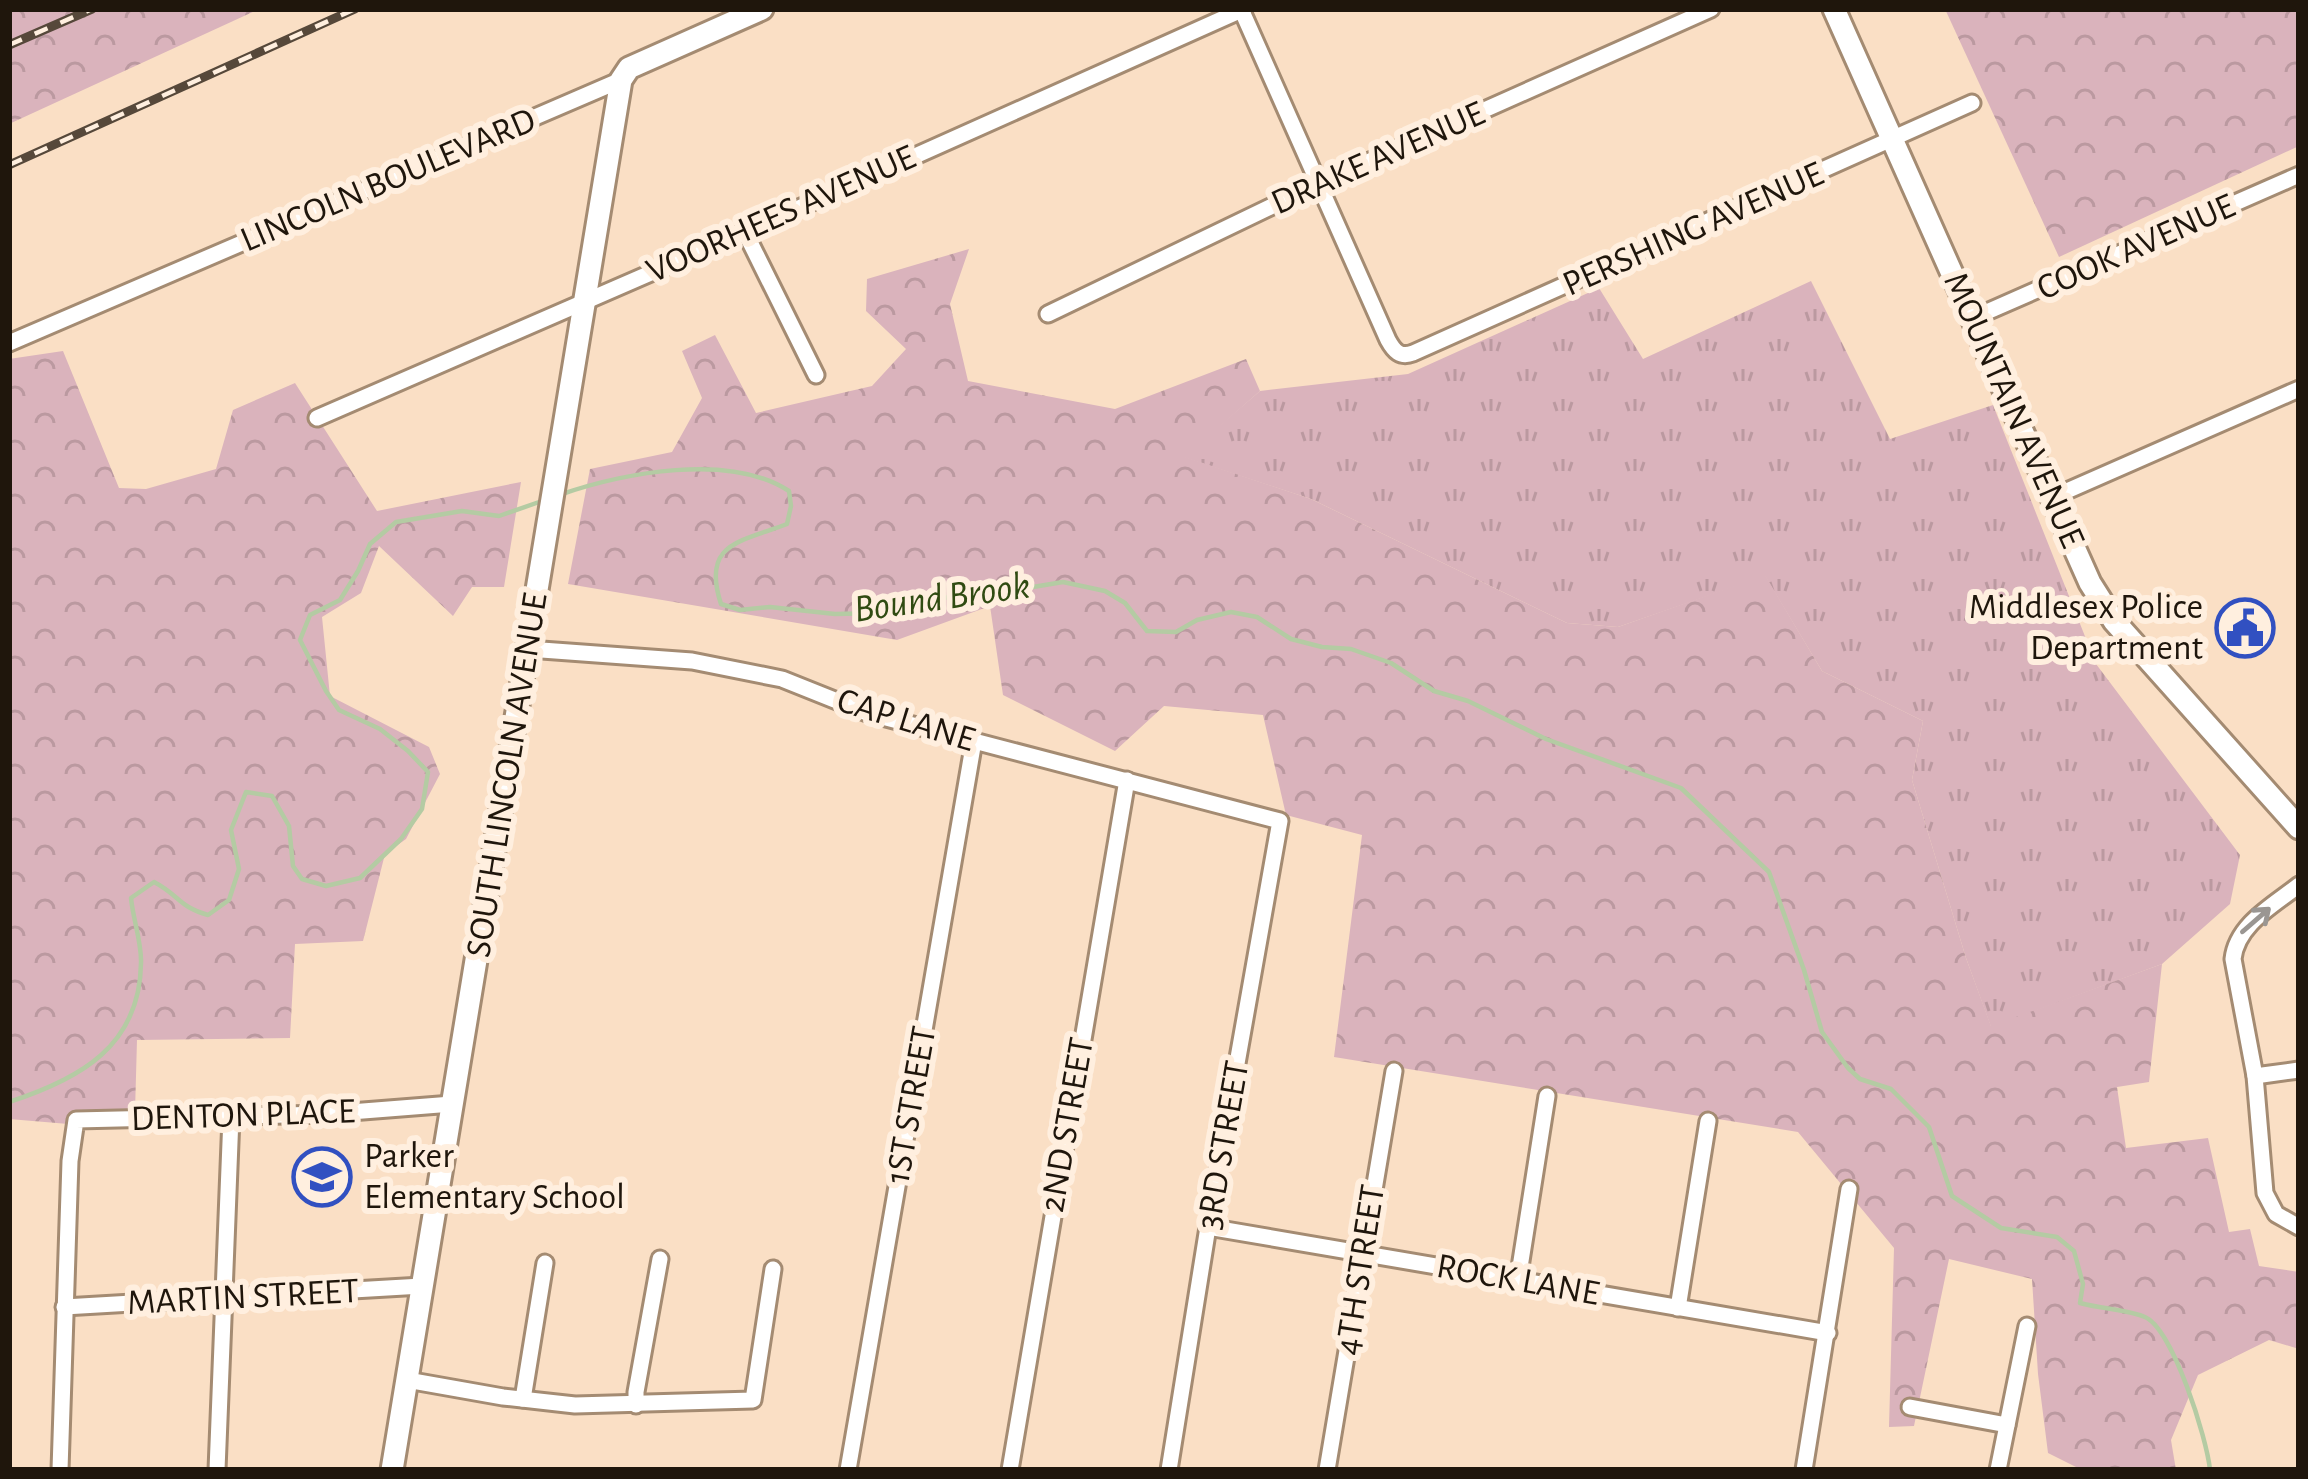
<svg xmlns="http://www.w3.org/2000/svg" width="2308" height="1479" font-family="'Alegreya Sans',sans-serif">
<style>
.grass{fill:url(#grass-tufts)}
.forest{fill:url(#forest-crowns)}
.lines{fill:none;stroke-linecap:round;stroke-linejoin:round}
.stream{stroke:#b4cba3;stroke-width:4.5}
.street-casing{stroke:#a48b72;stroke-width:21}
.secondary-casing{stroke:#a48b72;stroke-width:27}
.street{stroke:#fff;stroke-width:15}
.secondary{stroke:#fff;stroke-width:21}
.rail-casing{stroke:#56483a;stroke-width:9}
.rail{stroke:#ffefdf;stroke-width:4.5;stroke-dasharray:14;stroke-linecap:butt}
.oneway{stroke:#9a9692}
.labels{text-anchor:middle;dominant-baseline:central;stroke-width:12;stroke-linejoin:round;paint-order:stroke}
.street-label{font-size:36px;fill:#1f160c;stroke:#ffefdf}
.poi-label{font-size:36px;fill:#1f160c;stroke:#ffefdf;text-anchor:end}
.water-label{font-size:39px;font-style:italic;fill:#304b12;stroke:#ffefdf}
</style>
<defs>
<pattern id="grass-tufts" width="24" height="20" patternUnits="userSpaceOnUse" patternTransform="scale(3)"><rect width="24" height="20" fill="#dab3bc"/><path d="M3 7l-1-3M5 7V3M7 7l1-3M15 17l-1-3M17 17v-4M19 17l1-3" fill="none" stroke="#bb99a0"/></pattern>
<pattern id="forest-crowns" width="20" height="18" patternUnits="userSpaceOnUse" patternTransform="scale(3)"><rect width="20" height="18" fill="#dab3bc"/><path d="M2 6a3 3 0 1 1 6 0M12 15a3 3 0 1 1 6 0" fill="none" stroke="#bb99a0"/></pattern>
</defs>
<rect width="100%" height="100%" fill="#fadfc5"/>
<path class="grass" d="M1811 281 1890 439 1993 405 2096 664 2240 855 2230 904 2162 964 1991 1027 1966 958 1912 780 1923 721 1822 671 1765 576 1618 627 1567 623 1311 499 1183 457 1260 391 1408 374 1599 288 1643 359Z"/>
<g class="forest">
<path d="M9 9H259L9 124Z"/>
<path d="M1945 9H2299V146L2059 257Z"/>
<path d="M969 249 950 304 968 381 1115 409 1246 359 1260 391 1185 457 1311 499 1567 623 1618 627 1765 575 1822 671 1923 721 1912 780 1966 958 1991 1026 2162 964 2149 1082 2117 1087 2126 1148 2208 1138 2229 1232 2250 1229 2259 1266 2299 1272V1349L2269 1340 2198 1375 2171 1440 2176 1470H2082L2048 1453 2038 1374 2032 1279 1949 1259 1914 1426 1889 1427 1894 1248 1798 1132 1334 1057 1362 835 1286 815 1263 715 1164 706 1115 751 1003 695 990 606 897 640 568 584 590 469 672 452 702 398 682 351 715 335 756 413 872 386 906 349 866 311 867 279Z"/>
<path d="M63 351 119 488 146 489 216 469 233 410 295 383 377 511 521 482 504 587H472L453 616 379 546 361 593 322 617 330 696 429 747 440 774 406 839 385 854 363 941 295 944 290 1038 137 1040 135 1112 92 1126 9 1119V359Z"/>
</g>
<g class="lines">
<g class="stream">
<path d="M559 495C623 473 729 452 789 491L791 506 787 524C740 542 701 543 721 604L740 610 770 607 835 614 881 613 986 588 1033 587 1063 582 1105 591 1125 603 1147 631 1176 632 1197 620 1231 612 1257 617 1291 639 1322 647 1351 649 1391 663 1434 691 1468 701 1546 739 1681 788 1769 872 1804 970 1822 1032 1848 1068 1860 1079 1891 1089 1929 1127 1952 1196 2001 1228 2057 1237 2074 1251 2083 1284 2080 1303C2101 1309 2126 1309 2145 1317 2173 1329 2207 1439 2210 1470"/>
<path d="M9 1102C80 1079 140 1046 141 963 142 944 133 919 131 898L154 882C179 895 179 907 208 915L229 900 239 869 231 830 246 792 272 796 289 826 293 866 302 879 326 886 360 878 401 839 422 809 428 772 408 751 380 729 339 710 326 691 300 640 310 615 340 600 358 571 370 544 396 522 462 511 499 516 542 501"/>
</g>
<defs>
<g id="street">
<path d="M1241 9 1388 340C1394 351 1400 358 1413 353L1972 103"/>
<path d="M745 232 816 375"/>
<path d="M1048 314 1318 184 1711 9"/>
<path d="M1973 318 2299 175"/>
<path d="M9 343 621 80"/>
<path d="M317 418 745 232 1244 9"/>
<path d="M2053 497 2299 389"/>
<path d="M528 649 692 661 782 679 867 713 1280 821 1208 1227 1169 1470"/>
<path d="M2299 885C2274 905 2237 924 2233 959L2255 1076 2265 1193 2276 1214 2299 1227"/>
<path d="M2255 1076 2299 1070"/>
<path d="M1208 1227 1828 1333"/>
<path d="M1518 1280 1547 1096"/>
<path d="M64 1307 422 1286"/>
<path d="M1678 1308 1708 1121"/>
<path d="M407 1380 503 1397 575 1405 753 1400 773 1269"/>
<path d="M523 1399 545 1263"/>
<path d="M636 1405V1392L660 1259"/>
<path d="M1910 1407 2007 1425"/>
<path d="M60 1470 70 1161 76 1120 325 1114 452 1104"/>
<path d="M217 1470 231 1117"/>
<path d="M848 1470 974 741"/>
<path d="M1010 1470 1127 780"/>
<path d="M1327 1470 1394 1071"/>
<path d="M1804 1470 1849 1189"/>
<path d="M1998 1470 2027 1326"/>
</g>
<g id="secondary">
<path d="M1834 9 2090 583 2114 621 2299 828"/>
<path d="M392 1470 621 80 629 68 762 9"/>
</g>
</defs>
<use href="#street" class="street-casing"/>
<use href="#secondary" class="secondary-casing"/>
<use href="#street" class="street"/>
<use href="#secondary" class="secondary"/>
<defs>
<g id="rail">
<path d="M9 45 92 9"/>
<path d="M9 165 355 9"/>
</g>
</defs>
<use href="#rail" class="rail-casing"/>
<use href="#rail" class="rail"/>
</g>
<defs><path id="oneway-shaft" d="M-6 0H5M1.5-3L5.5 0L1.5 3" fill="none" stroke-width="1.6" stroke-linecap="round" stroke-linejoin="round" transform="scale(3)"/></defs>
<use class="oneway" href="#oneway-shaft" transform="translate(2256 920) rotate(-41)"/>
<defs>
<symbol id="civic-ring" viewBox="-11 -11 22 22"><circle r="9.5" fill="#ffefdf" stroke="#3150c1" stroke-width="1.5"/><path d="M-.6-6.5H3V-4.5H.6V-3L4-1V1h2V6H-6V1h2V-1L-.6-3ZM-1.2 2.5V6h2.4V2.5Z" fill="#3150c1"/></symbol>
<symbol id="school-ring" viewBox="-11 -11 22 22"><circle r="9.5" fill="#ffefdf" stroke="#3150c1" stroke-width="1.5"/><path d="M0-5L7-2L0 1L-7-2ZM-4 1L0 2.5L4 1V4Q0 6-4 4Z" fill="#3150c1"/></symbol>
</defs>
<g fill-rule="evenodd">
<use href="#civic-ring" x="2212" y="595" width="66" height="66"/>
<use href="#school-ring" x="289" y="1144" width="66" height="66"/>
</g>
<g class="labels">
<g class="street-label">
<text transform="translate(1378 158) rotate(-24)">DRAKE AVENUE</text>
<text transform="translate(388 180) rotate(-23)">LINCOLN BOULEVARD</text>
<text transform="translate(781 214) rotate(-24)">VOORHEES AVENUE</text>
<text transform="translate(1693 229) rotate(-24)">PERSHING AVENUE</text>
<text transform="translate(2136 247) rotate(-24)">COOK AVENUE</text>
<text transform="translate(2014 410) rotate(66)">MOUNTAIN AVENUE</text>
<text transform="translate(906 720) rotate(17)">CAP LANE</text>
<text transform="translate(507 775) rotate(-81)">SOUTH LINCOLN AVENUE</text>
<text transform="translate(911 1105) rotate(-80)">1ST STREET</text>
<text transform="translate(243 1115) rotate(-2)">DENTON PLACE</text>
<text transform="translate(1067 1125) rotate(-80)">2ND STREET</text>
<text transform="translate(1223 1145) rotate(-80)">3RD STREET</text>
<text transform="translate(1360 1270) rotate(-81)">4TH STREET</text>
<text transform="translate(1518 1280) rotate(10)">ROCK LANE</text>
<text transform="translate(243 1297) rotate(-3)">MARTIN STREET</text>
</g>
<g class="poi-label">
<text x="2203" y="607">Middlesex Police<tspan x="2203" dy="41">Department</tspan></text>
<text x="364" y="1156" text-anchor="start">Parker<tspan x="364" dy="41">Elementary School</tspan></text>
</g>
<g class="water-label">
<text transform="translate(942 598) rotate(-8)">Bound Brook</text>
</g>
</g>
<rect width="2308" height="1479" fill="none" stroke="#1f160c" stroke-width="24"/>
</svg>
